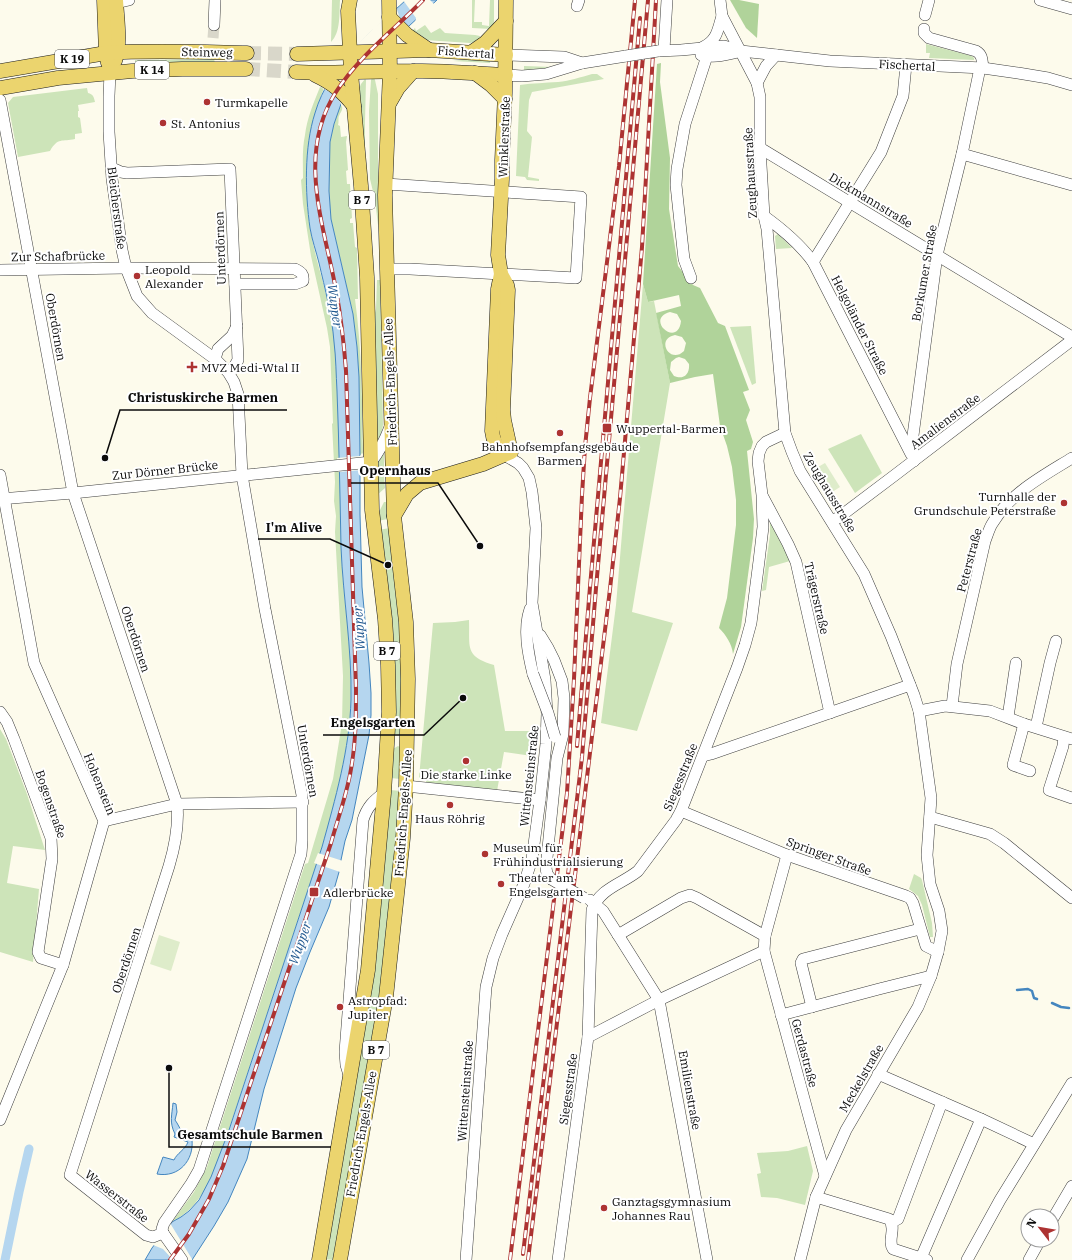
<svg xmlns="http://www.w3.org/2000/svg" width="1072" height="1260" font-family="'IBM Plex Serif',serif">
<style>
.green{fill:#cde4b9}
.forest{fill:#b0d39a;fill-rule:evenodd}
.pitch{fill:#deecca}
.water{fill:#b5d6ef;stroke:#4486bf}
.pier{fill:#fdfbec}
.lines{fill:none;stroke-linecap:round;stroke-linejoin:round}
.stream{stroke:#4486bf;stroke-width:2.5}
.canal{stroke:#b5d6ef;stroke-width:9}
.minor-tunnel{stroke:#d9d7ca;stroke-width:11;stroke-dasharray:11 5.5;stroke-linecap:butt}
.major-tunnel{stroke:#d9d7ca;stroke-width:14;stroke-dasharray:14 7;stroke-linecap:butt}
.minor-casing{stroke:#3e3e3e;stroke-width:12}
.major-casing{stroke:#1c1c1c;stroke-width:15}
.minor{stroke:#fff;stroke-width:11}
.major{stroke:#ebd46e;stroke-width:14}
.rail-casing{stroke:#ad3332;stroke-width:4}
.rail{stroke:#fff;stroke-width:2.5;stroke-dasharray:8;stroke-linecap:butt}
.minor-bridge-casing{stroke:#3e3e3e;stroke-width:12;stroke-linecap:butt}
.minor-bridge{stroke:#fff;stroke-width:11}
.poi-dot{fill:#ad3332;stroke:#fff;stroke-width:1.5}
.labels{text-anchor:middle;dominant-baseline:central;stroke-width:4;stroke-linejoin:round;paint-order:stroke}
.shield{fill:#fff;stroke:#545454;stroke-width:1}
.shield-label{font-size:11px;font-weight:bold;fill:#0b0b0b}
.street-label{font-size:12px;fill:#0b0b0b;stroke:#fff}
.poi-label{font-size:12px;fill:#0b0b0b;stroke:#fff;text-anchor:start}
.water-label{font-size:13px;font-style:italic;fill:#225990;stroke:#fff}
.leader{fill:none;stroke:#0b0b0b;stroke-width:1.5}
.callout-dot{fill:#0b0b0b;stroke:#fff;stroke-width:1.5}
.callout-label{font-size:13px;text-anchor:middle;font-weight:bold;fill:#0b0b0b;stroke:#fff;stroke-width:4;stroke-linejoin:round;paint-order:stroke}
</style>
<rect width="100%" height="100%" fill="#fdfbec"/>
<g class="green">
<path d="M332 0H340C339 14 341 32 331 42Z"/>
<path d="M472 0H475L474 22H482V25L489 26 490 0H494V22L492 29 472 28Z"/>
<path d="M425 25 431 33 440 28 445 33 475 35 480 36 479 41 470 43 425 40 410 33 415 28 416 31Z"/>
<path d="M926 44 972 56 974 58V60L929 58 930 53H926Z"/>
<path d="M482 58H490V63L453 61Z"/>
<path d="M214 59 215 63 135 66V60Z"/>
<path d="M524 66 552 67 524 71Z"/>
<path d="M592 74H597L604 79 532 92 529 100 527 131 532 137 528 177 539 179V181L527 180 525 177 516 176 520 85C533 83 545 83 558 82 570 81 581 77 592 74Z"/>
<path d="M372 78H374L375 80 378 94V225L375 200 370 179 369 111 371 80Z"/>
<path d="M365 79 366 80 365 122V181L359 89 361 84Z"/>
<path d="M320 87 324 88C306 132 303 182 310 229 317 267 331 303 335 342 337 367 338 393 338 419 340 461 340 504 341 546 342 597 353 649 351 700 349 750 336 800 322 847L228 1132C215 1166 207 1204 172 1222L194 1192 207 1167 305 864 308 863 333 779 342 723 343 676 335 532 336 516 334 501 335 482 332 424 333 423 330 347 327 328 311 256 303 204 301 180 303 178C303 164 302 149 305 135 307 118 314 102 320 87Z"/>
<path d="M87 88 88 93C93 94 94 97 95 102L78 105 79 111H78V117L80 118 82 133 75 134V139C62 142 58 137 50 151L18 157 8 103 13 97Z"/>
<path d="M341 104C344 110 341 111 339 116 338 118 339 122 338 125L340 126 341 137 347 136 346 142 348 170 346 171 347 184H350L352 218 350 219V223H353L355 247 357 248 358 299H355C362 350 362 402 363 453L360 456 359 377 357 347 353 314 331 219 329 191 330 142 334 124Z"/>
<path d="M778 234 792 248 776 249 775 236Z"/>
<path d="M377 280H380L383 425 381 436 377 450 372 324 376 309Z"/>
<path d="M643 284 648 302 654 301 670 383 632 612 673 623 637 731 601 723 616 605Z"/>
<path d="M751 326 756 383 752 385 730 327Z"/>
<path d="M861 434 882 473 855 493 828 449Z"/>
<path d="M383 454 384 455V469L375 470 380 457Z"/>
<path d="M384 475 385 488 376 496 375 476Z"/>
<path d="M384 502H386V504L388 519 377 521 380 510Z"/>
<path d="M770 518 790 561 769 567 766 590 762 591 770 535Z"/>
<path d="M390 528 402 644 401 735 394 734 378 530Z"/>
<path d="M469 620C470 647 464 656 494 665L505 731H531L532 756 504 752 497 791 426 783V779L419 778 433 623 455 622Z"/>
<path d="M0 729 6 739 27 794 45 850 13 846 7 883 39 889 33 962 0 952Z"/>
<path d="M398 746 400 747 401 779 390 778 393 749Z"/>
<path d="M390 790 401 791 395 861 377 1014 335 1260 323 1259Z"/>
<path d="M914 874 921 878 922 880 932 923 933 937H930L922 905 918 896 909 889Z"/>
<path d="M807 1146 813 1171 805 1205 777 1198 761 1197 757 1174 761 1173 757 1153 788 1151Z"/>
</g>
<g class="forest">
<path d="M730 0H739L759 4 757 38 746 28Z"/>
<path d="M661 63 660 82 670 158 669 209 678 266 693 285 700 288 718 323 725 326 749 390 743 392 750 410 746 420 753 442 751 449 747 451 754 519 753 538 741 627 733 654C732 644 726 635 719 628L727 598 736 525V500L732 467 727 446 720 426 713 374 695 377 670 383 656 313 681 306 679 295 648 302 643 284 657 64ZM670 312 677 314 681 321C678 349 644 319 670 312ZM675 335 682 337 686 343 684 351C670 365 655 339 675 335ZM679 357 685 359 689 364C690 375 683 380 674 376L670 370 671 362 676 358Z"/>
</g>
<g class="pitch">
<path d="M825 463 840 487 826 496 811 471Z"/>
<path d="M159 935 180 942 171 971 150 964Z"/>
</g>
<g class="water">
<path d="M406 0H437L366 66 347 91 341 104 334 124 330 142 329 191 331 219 353 314 357 347 359 377 360 456V514L362 587 369 663 371 693V715L369 735 352 820 345 841 341 860 339 872 329 907 310 952 296 988 264 1089 247 1159 228 1202 214 1226 192 1260H145L152 1248 172 1222 181 1217 189 1211 199 1200 211 1177 228 1133 322 847C335 800 350 748 351 699 352 648 343 598 341 547 340 495 339 443 337 391 336 374 336 358 334 342 332 315 325 289 319 263 316 251 312 240 310 228 305 193 304 147 315 113 329 65 371 32 406 0Z"/>
<path d="M173 1103 176 1104 177 1112 175 1120 177 1123 182 1132 192 1140C194 1160 179 1178 157 1174L163 1157 174 1160C177 1153 185 1150 188 1142L174 1137 175 1134C169 1122 172 1115 173 1103Z"/>
</g>
<g class="pier">
<path d="M403 0H430L435 5 415 24 416 18Z"/>
<path d="M396 7 401 21 409 27H412L368 67 357 79 342 107 340 102 333 94 322 88 337 66 354 47Z"/>
<path d="M362 453V470L338 472 337 458 360 456Z"/>
<path d="M318 853 343 861 340 872 314 863Z"/>
<path d="M170 1223 192 1259V1260H173L163 1249 153 1245Z"/>
</g>
<g class="lines">
<g class="stream">
<path d="M1017 990 1028 989 1032 991 1034 998 1037 999"/>
<path d="M1052 1003 1061 1007 1069 1008"/>
</g>
<path class="canal" d="M5 1260 19 1192 29 1149"/>
<path class="minor-tunnel" d="M213 38 214 25"/>
<g class="major-tunnel">
<path d="M247 53 297 54"/>
<path d="M246 69 296 72"/>
</g>
<defs>
<g id="minor">
<path d="M110 0 116 3 129 0"/>
<path d="M720 0 722 16 757 83 760 97V148L764 216 767 229 785 433 792 452 800 471 864 574 891 636 914 695 919 711 931 798 927 855 930 884 939 911 942 931 938 952 931 976 918 1007 846 1130 816 1197 800 1260"/>
<path d="M1040 0 1072 9"/>
<path d="M577 6 579 0"/>
<path d="M925 15 929 0"/>
<path d="M214 25 215 0"/>
<path d="M924 29V33L929 38 976 51C983 55 982 61 983 68"/>
<path d="M703 47C717 41 718 29 722 16"/>
<path d="M664 50 667 0"/>
<path d="M658 51 681 50 724 46 741 51 830 61 983 68 1018 73 1048 78 1072 85"/>
<path d="M506 55 564 57 582 63"/>
<path d="M701 55C715 58 727 55 741 51"/>
<path d="M110 73 109 96V132L112 179 122 250 126 268 137 296 152 313 215 359 228 372 234 382 238 394 242 475 265 609 302 795V841L301 854 199 1170 191 1184 164 1223 162 1229 163 1233"/>
<path d="M506 75 522 76 546 74 582 63 626 56"/>
<path d="M757 83 766 66 776 55"/>
<path d="M0 100 73 493 177 804C179 825 175 846 169 866L70 1175 146 1235 153 1237 163 1233"/>
<path d="M760 148 1072 337"/>
<path d="M962 154 1072 185"/>
<path d="M112 168 121 172 127 173 230 169 238 360 233 369 228 372"/>
<path d="M386 184 581 197 576 278 410 269H387"/>
<path d="M764 216C782 229 800 244 813 262L911 454"/>
<path d="M813 262 881 152 903 96 906 65"/>
<path d="M0 270 126 268 295 269C301 272 304 274 303 281L295 284H235"/>
<path d="M691 278 684 259 681 232 676 185 677 169 685 124 707 56"/>
<path d="M215 359 218 349 232 336 237 326"/>
<path d="M914 461 912 443 937 255 962 154 980 68"/>
<path d="M0 475 34 663 104 821 63 965 0 1120"/>
<path d="M763 497 788 544 796 562 830 713"/>
<path d="M0 499 73 493 371 462C380 451 385 440 390 427"/>
<path d="M832 520 838 518 895 475 1072 340"/>
<path d="M530 609C523 629 528 654 533 674"/>
<path d="M540 635 548 648 554 660 562 681 564 698 563 734 557 758 546 868 547 874 551 879"/>
<path d="M952 706 957 664 985 541C987 536 989 529 992 524 1010 493 1043 476 1072 458"/>
<path d="M919 711 945 706 990 711 1024 724 1072 739"/>
<path d="M0 712 7 722 14 739 51 838 52 859 38 952 41 958 63 965"/>
<path d="M1008 717 1016 663"/>
<path d="M1024 724 1013 765 1030 771"/>
<path d="M1036 727 1050 663 1056 641"/>
<path d="M1064 737 1063 746 1049 790 1072 798"/>
<path d="M703 756 711 754 910 685"/>
<path d="M406 786 540 800"/>
<path d="M681 811 787 855 906 896 910 898 913 903 926 946 938 952"/>
<path d="M930 817 990 834 1004 843 1072 898"/>
<path d="M104 821 177 804 303 802"/>
<path d="M787 855 765 936 764 951 825 1176"/>
<path d="M590 900 603 911 659 1000 707 1260"/>
<path d="M618 935 681 898 690 895 697 898 765 936"/>
<path d="M812 1007 801 963 803 959 920 929"/>
<path d="M781 1015 879 989 931 976"/>
<path d="M588 1037 659 1000 764 951"/>
<path d="M878 1074 981 1119 1034 1144"/>
<path d="M349 1075 346 1065 345 1052 363 820C367 807 373 801 384 793"/>
<path d="M816 1197 889 1219C897 1228 887 1240 893 1249L927 1260"/>
<path d="M1052 1220 1072 1186"/>
<path d="M892 1222 898 1219 942 1102"/>
<path d="M163 1233 182 1260"/>
<path d="M921 1258 981 1119"/>
<path d="M466 1260 486 987 493 958 502 934 524 884 532 859 540 800 546 744 547 714 545 680 532 603 536 528 532 492 529 478 523 468 518 463 504 455"/>
<path d="M558 1260 588 1037 592 910C600 888 622 884 638 871L676 820 681 811 737 668 745 645 751 623 759 561 763 527 762 495 758 461 759 453 762 446 766 442 785 433"/>
<path d="M967 1260 1000 1200 1072 1083"/>
<path d="M1029 1260 1040 1240"/>
</g>
<g id="major">
<path d="M104 0 106 53 108 63"/>
<path d="M389 17 407 35 429 50"/>
<path d="M472 52 485 43 506 21"/>
<path d="M297 54 429 50 506 55"/>
<path d="M115 61C121 42 117 20 116 0"/>
<path d="M0 71 106 53C152 50 200 52 247 53"/>
<path d="M296 72C335 74 375 71 414 71 445 70 475 74 506 75"/>
<path d="M475 73 491 85 505 99"/>
<path d="M315 75C332 83 342 91 354 106"/>
<path d="M0 88 58 78 132 71 182 69H246"/>
<path d="M390 102 398 88 413 71"/>
<path d="M501 274 498 289 492 431C493 441 497 448 504 455"/>
<path d="M394 516 407 494 420 483 483 464 511 452 504 420 503 410 508 290 507 285 501 274 498 255 502 179V160L505 93 506 0"/>
<path d="M319 1260 368 970 384 793 389 712 388 665 385 619 372 510 367 277 361 186 351 73 348 11 350 0"/>
<path d="M340 1260 386 997 403 838 406 786 408 679 406 622 394 516 387 269 385 195 390 71 389 0"/>
</g>
</defs>
<use href="#minor" class="minor-casing"/>
<use href="#major" class="major-casing"/>
<use href="#minor" class="minor"/>
<use href="#major" class="major"/>
<defs>
<g id="rail">
<path d="M577 746 590 587 640 18"/>
<path d="M523 1254 582 757 596 588 648 0"/>
<path d="M170 1260 189 1234 209 1199 223 1166 331 843C338 818 347 794 351 769 356 742 356 716 356 689L346 371C344 344 341 317 336 290 324 225 296 154 336 92 358 57 394 30 423 0"/>
<path d="M510 1260 567 793 574 679 582 495 585 447 590 398 619 166 635 0"/>
<path d="M528 1260 610 589 620 498 642 247 656 0"/>
</g>
</defs>
<use href="#rail" class="rail-casing"/>
<use href="#rail" class="rail"/>
<defs>
<g id="minor-bridge">
<path d="M626 56 658 51"/>
<path d="M533 674 548 713 555 737"/>
<path d="M551 879 584 898"/>
</g>
</defs>
<use href="#minor-bridge" class="minor-bridge-casing"/>
<use href="#minor-bridge" class="minor-bridge"/>
</g>
<g class="poi-dot">
<circle cx="207" cy="102" r="4"/>
<circle cx="163" cy="123" r="4"/>
<circle cx="137" cy="276" r="4"/>
<path d="M190 361h4v4h4v4h-4v4h-4v-4h-4v-4h4z"/>
<rect x="602" y="423" width="10" height="10" rx="2"/>
<circle cx="560" cy="433" r="4"/>
<circle cx="1064" cy="503" r="4"/>
<circle cx="466" cy="761" r="4"/>
<circle cx="450" cy="805" r="4"/>
<circle cx="485" cy="854" r="4"/>
<circle cx="501" cy="884" r="4"/>
<rect x="309" y="887" width="10" height="10" rx="2"/>
<circle cx="340" cy="1007" r="4"/>
<circle cx="604" cy="1208" r="4"/>
</g>
<g class="labels">
<g class="shield">
<rect x="55" y="50" width="34" height="18" rx="3"/>
<rect x="135" y="61" width="34" height="18" rx="3"/>
<rect x="349" y="191" width="26" height="18" rx="3"/>
<rect x="374" y="642" width="26" height="18" rx="3"/>
<rect x="363" y="1041" width="26" height="18" rx="3"/>
</g>
<g class="shield-label">
<text x="72" y="59">K 19</text>
<text x="152" y="70">K 14</text>
<text x="362" y="200">B 7</text>
<text x="387" y="651">B 7</text>
<text x="376" y="1050">B 7</text>
</g>
<g class="street-label">
<text transform="translate(207 52) rotate(1)">Steinweg</text>
<text transform="translate(466 52) rotate(4)">Fischertal</text>
<text transform="translate(907 65) rotate(3)">Fischertal</text>
<text transform="translate(504 137) rotate(-88)">Winklerstraße</text>
<text transform="translate(750 173) rotate(-93)">Zeughausstraße</text>
<text transform="translate(871 200) rotate(31)">Dickmannstraße</text>
<text transform="translate(117 208) rotate(83)">Bleicherstraße</text>
<text transform="translate(220 248) rotate(-92)">Unterdörnen</text>
<text transform="translate(58 256) rotate(-1)">Zur Schafbrücke</text>
<text transform="translate(924 273) rotate(-80)">Borkumer Straße</text>
<text transform="translate(860 325) rotate(63)">Helgoländer Straße</text>
<text transform="translate(56 327) rotate(80)">Oberdörnen</text>
<text transform="translate(390 382) rotate(-92)">Friedrich-Engels-Allee</text>
<text transform="translate(945 421) rotate(-37)">Amalienstraße</text>
<text transform="translate(165 470) rotate(-6)">Zur Dörner Brücke</text>
<text transform="translate(830 492) rotate(59)">Zeughausstraße</text>
<text transform="translate(969 560) rotate(-75)">Peterstraße</text>
<text transform="translate(817 598) rotate(77)">Trägerstraße</text>
<text transform="translate(136 639) rotate(72)">Oberdörnen</text>
<text transform="translate(308 761) rotate(80)">Unterdörnen</text>
<text transform="translate(529 776) rotate(-84)">Wittensteinstraße</text>
<text transform="translate(680 777) rotate(-68)">Siegesstraße</text>
<text transform="translate(100 784) rotate(68)">Hohenstein</text>
<text transform="translate(51 804) rotate(71)">Bogenstraße</text>
<text transform="translate(403 813) rotate(-86)">Friedrich-Engels-Allee</text>
<text transform="translate(829 856) rotate(20)">Springer Straße</text>
<text transform="translate(126 960) rotate(-72)">Oberdörnen</text>
<text transform="translate(805 1053) rotate(75)">Gerdastraße</text>
<text transform="translate(861 1078) rotate(-60)">Meckelstraße</text>
<text transform="translate(568 1089) rotate(-82)">Siegesstraße</text>
<text transform="translate(690 1090) rotate(80)">Emilienstraße</text>
<text transform="translate(465 1091) rotate(-86)">Wittensteinstraße</text>
<text transform="translate(361 1134) rotate(-80)">Friedrich-Engels-Allee</text>
<text transform="translate(117 1196) rotate(38)">Wasserstraße</text>
</g>
<g class="poi-label">
<text x="215" y="102">Turmkapelle</text>
<text x="171" y="123">St. Antonius</text>
<text x="145" y="269">Leopold<tspan x="145" dy="14">Alexander</tspan></text>
<text x="201" y="367">MVZ Medi-Wtal II</text>
<text x="616" y="428">Wuppertal-Barmen</text>
<text x="560" y="446" text-anchor="middle">Bahnhofsempfangsgebäude<tspan x="560" dy="14">Barmen</tspan></text>
<text x="1056" y="496" text-anchor="end">Turnhalle der<tspan x="1056" dy="14">Grundschule Peterstraße</tspan></text>
<text x="466" y="774" text-anchor="middle">Die starke Linke</text>
<text x="450" y="818" text-anchor="middle">Haus Röhrig</text>
<text x="493" y="847">Museum für<tspan x="493" dy="14">Frühindustrialisierung</tspan></text>
<text x="509" y="877">Theater am<tspan x="509" dy="14">Engelsgarten</tspan></text>
<text x="323" y="892">Adlerbrücke</text>
<text x="348" y="1000">Astropfad:<tspan x="348" dy="14">Jupiter</tspan></text>
<text x="612" y="1201">Ganztagsgymnasium<tspan x="612" dy="14">Johannes Rau</tspan></text>
</g>
<g class="water-label">
<text transform="translate(335 306) rotate(82)">Wupper</text>
<text transform="translate(359 628) rotate(-94)">Wupper</text>
<text transform="translate(300 943) rotate(-71)">Wupper</text>
</g>
</g>
<path class="leader" d="M105 458L120 410H287M480 546L438 483H351M388 565L330 539H258M463 698L424 735H323M169 1068L169 1147H331"/>
<g class="callout-dot">
<circle cx="105" cy="458" r="4"/>
<circle cx="480" cy="546" r="4"/>
<circle cx="388" cy="565" r="4"/>
<circle cx="463" cy="698" r="4"/>
<circle cx="169" cy="1068" r="4"/>
</g>
<g class="callout-label">
<text x="203" y="402">Christuskirche Barmen</text>
<text x="395" y="475">Opernhaus</text>
<text x="294" y="532">I'm Alive</text>
<text x="373" y="727">Engelsgarten</text>
<text x="250" y="1139">Gesamtschule Barmen</text>
</g>
<g transform="translate(1040 1228) rotate(301)"><circle r="19" fill="#ffffff" stroke="#9d9d9d"/>
<path d="M0-3L7 15L0 10L-7 15Z" fill="#ad3332"/>
<text y="-6" font-size="11" font-weight="bold" text-anchor="middle" fill="#0b0b0b">N</text>
</g>
</svg>
